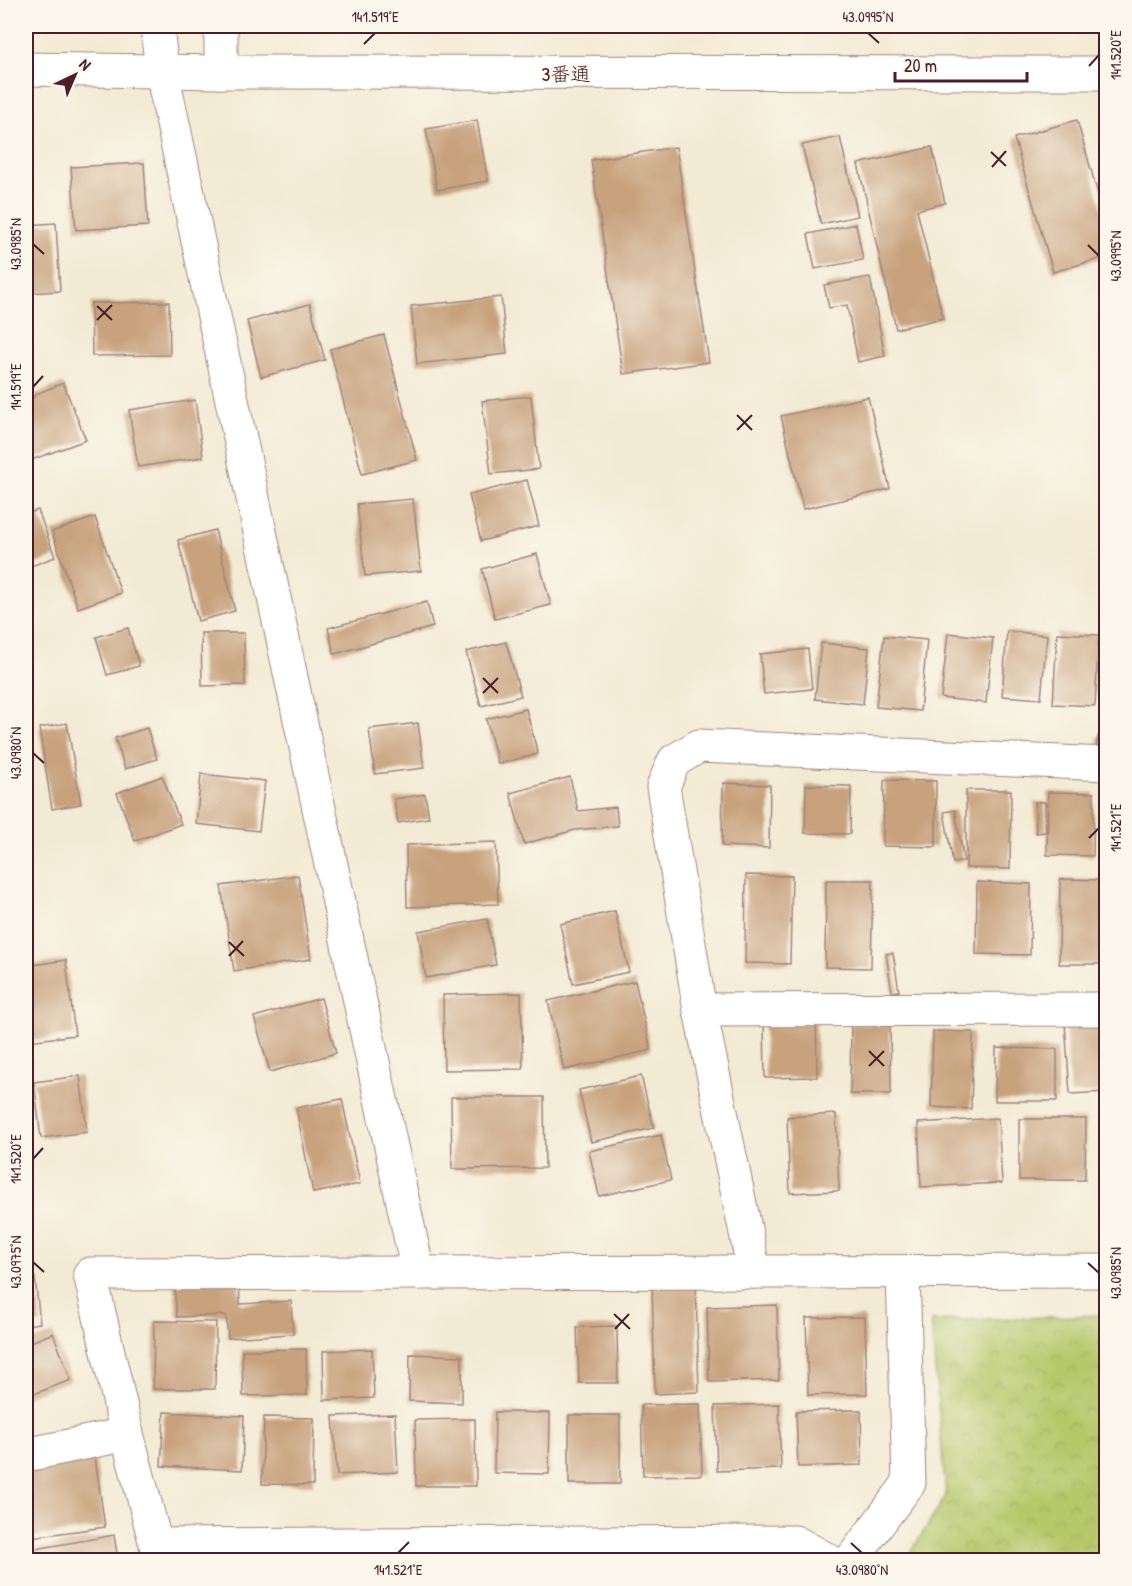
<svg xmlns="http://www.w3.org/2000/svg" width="1132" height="1586" font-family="'Patrick Hand','Klee One',sans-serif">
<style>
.park{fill:url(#park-crowns);stroke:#80744b;stroke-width:1.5}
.building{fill:#c7a27d}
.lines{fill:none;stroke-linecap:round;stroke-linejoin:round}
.minor-casing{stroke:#9e847f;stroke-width:35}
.tertiary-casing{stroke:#9e847f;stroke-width:35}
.minor{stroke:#fff;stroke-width:33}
.tertiary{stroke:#fff;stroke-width:33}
.ticks{fill:none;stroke:#4a1f2b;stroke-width:2}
.labels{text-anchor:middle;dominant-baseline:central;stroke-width:4.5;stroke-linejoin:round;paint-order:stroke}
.street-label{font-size:20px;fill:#4a1f2b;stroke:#fbf7ec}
.neatline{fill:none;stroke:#4a1f2b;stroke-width:2}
.ticks-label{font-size:15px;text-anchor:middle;fill:#4a1f2b}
</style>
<defs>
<pattern id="park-crowns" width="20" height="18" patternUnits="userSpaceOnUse" patternTransform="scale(1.5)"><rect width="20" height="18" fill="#b6c86b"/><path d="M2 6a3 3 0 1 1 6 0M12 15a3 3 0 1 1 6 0" fill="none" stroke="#9eab5d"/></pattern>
</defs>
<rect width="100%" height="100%" fill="#fbf7ec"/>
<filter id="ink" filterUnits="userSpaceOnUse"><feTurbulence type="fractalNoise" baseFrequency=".0167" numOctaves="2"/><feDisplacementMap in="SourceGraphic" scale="12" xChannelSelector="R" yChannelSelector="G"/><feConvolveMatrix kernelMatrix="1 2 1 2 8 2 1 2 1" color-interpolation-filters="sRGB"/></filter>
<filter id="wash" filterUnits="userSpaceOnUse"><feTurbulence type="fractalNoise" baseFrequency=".008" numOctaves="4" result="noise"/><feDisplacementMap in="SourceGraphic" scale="24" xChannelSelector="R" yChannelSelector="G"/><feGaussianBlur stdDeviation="1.35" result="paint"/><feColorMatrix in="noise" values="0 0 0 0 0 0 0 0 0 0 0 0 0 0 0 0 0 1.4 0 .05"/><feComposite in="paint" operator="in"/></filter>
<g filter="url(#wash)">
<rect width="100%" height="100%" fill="#f3ead3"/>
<path class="park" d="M1106 1315V1560H906L946 1496 931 1321Z"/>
<g id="blocks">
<g class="building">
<path d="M477 120 488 181 437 190 426 129Z"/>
<path d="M1077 120 1106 223V257L1053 272 1014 138Z"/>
<path d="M840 137 858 216 821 224 802 145Z"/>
<path d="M676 147 709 362 623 374 591 160Z"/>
<path d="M932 147 945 203 917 210 943 318 896 329 858 164Z"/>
<path d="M144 163 148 226 76 230 71 167Z"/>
<path d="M56 223 60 291 26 293V225Z"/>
<path d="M856 224 863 260 815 269 808 234Z"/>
<path d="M870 277 885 356 858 362 847 305 829 308 824 285Z"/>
<path d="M501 297 507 354 417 364 411 306Z"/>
<path d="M169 302 170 355 92 356 91 303Z"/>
<path d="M310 304 325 360 261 377 247 321Z"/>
<path d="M384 335 417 460 362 474 330 349Z"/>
<path d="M63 383 86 440 26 462V406L36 394Z"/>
<path d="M531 396 539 469 491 474 482 401Z"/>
<path d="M868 397 890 489 803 509 781 416Z"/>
<path d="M195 400 203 457 138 467 129 410Z"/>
<path d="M527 480 539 526 481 541 469 495Z"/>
<path d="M413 499 421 571 365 576 357 504Z"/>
<path d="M38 510 55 557 26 568V514Z"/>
<path d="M95 517 121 593 78 608 52 532Z"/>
<path d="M215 530 235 611 198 621 178 540Z"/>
<path d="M537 554 551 605 495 619 482 569Z"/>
<path d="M427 602 433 627 334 654 328 628Z"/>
<path d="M128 628 139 666 107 675 96 637Z"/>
<path d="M1007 631 1047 635 1041 699 1002 696Z"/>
<path d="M201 633H244L245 685 202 686Z"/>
<path d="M948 633 993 638 986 703 941 698Z"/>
<path d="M1057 633 1099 635 1095 706 1053 704Z"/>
<path d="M884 636 927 640 920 711 876 707Z"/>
<path d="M506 642 521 696 481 706 466 652Z"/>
<path d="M821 643 869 648 863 704 815 699Z"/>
<path d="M808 649 812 689 764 694 760 654Z"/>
<path d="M1105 658H1106V701L1101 700Z"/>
<path d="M526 709 538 754 498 764 486 719Z"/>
<path d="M67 723 81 804 52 809 39 728Z"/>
<path d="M418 723 424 768 375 774 369 729Z"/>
<path d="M147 728 157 759 125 769 115 738Z"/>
<path d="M1098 736H1106V751L1096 750Z"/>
<path d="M201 774 265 781 259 831 196 824Z"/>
<path d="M162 776 181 824 135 841 117 793Z"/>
<path d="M570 777 578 811 616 807 618 826 575 830 524 844 510 793Z"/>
<path d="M884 780 936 781V847L883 846Z"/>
<path d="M723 783 770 785 769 848 722 846Z"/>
<path d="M806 785 851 786 850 834 805 833Z"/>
<path d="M966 790H1011L1010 869 966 868Z"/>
<path d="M1048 792 1094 793 1093 856 1047 855Z"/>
<path d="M425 794 429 818 398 823 394 799Z"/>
<path d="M1035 802H1045L1046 832 1036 833Z"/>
<path d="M955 810 964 861 953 863 944 812Z"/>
<path d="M496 842 498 904 407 907 406 845Z"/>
<path d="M298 875 311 959 234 971 221 886Z"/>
<path d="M746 875 792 876 790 964 745 963Z"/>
<path d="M1060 879 1106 880V964H1059Z"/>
<path d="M826 880H873L871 968 825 967Z"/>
<path d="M977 882 1031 884 1030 955 976 954Z"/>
<path d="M615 911 629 972 573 984 560 924Z"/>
<path d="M487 919 496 965 426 978 418 931Z"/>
<path d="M893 953 899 991 892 992 886 954Z"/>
<path d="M66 960 75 1035 29 1041 26 1015V966Z"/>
<path d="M635 981 651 1050 564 1070 548 1001Z"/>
<path d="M521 993 523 1069 444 1070 443 995Z"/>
<path d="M321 998 336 1053 270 1072 254 1017Z"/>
<path d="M816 1019 817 1077 765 1078 764 1020Z"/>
<path d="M1106 1020V1092L1070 1094 1065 1022Z"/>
<path d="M851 1024 890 1025 891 1094H850Z"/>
<path d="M933 1031 973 1032 971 1109 931 1107Z"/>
<path d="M996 1048 1057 1049V1101H995Z"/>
<path d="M80 1076 87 1132 41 1138 34 1082Z"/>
<path d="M641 1076 654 1128 591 1142 579 1090Z"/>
<path d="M451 1097H544L545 1168 452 1169Z"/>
<path d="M342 1099 360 1184 313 1193 296 1108Z"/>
<path d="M836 1114 839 1191 790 1193 787 1117Z"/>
<path d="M998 1118 1002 1183 921 1187 918 1123Z"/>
<path d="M1019 1119H1086L1085 1180H1019Z"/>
<path d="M661 1135 671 1180 599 1196 589 1151Z"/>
<path d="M35 1277 40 1323 26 1325V1278Z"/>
<path d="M239 1279 240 1304 291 1301 293 1334 228 1338 226 1315 177 1317 174 1282Z"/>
<path d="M696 1286 699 1392 655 1394 652 1287Z"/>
<path d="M777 1305 779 1380 709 1382 707 1307Z"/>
<path d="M865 1317 867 1394 808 1395 806 1318Z"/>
<path d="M154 1321 216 1322 215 1389H153Z"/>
<path d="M617 1326 618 1383H579L577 1327Z"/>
<path d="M53 1333 71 1380 26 1397V1344Z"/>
<path d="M306 1349 307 1395 243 1396 242 1350Z"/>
<path d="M372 1349 374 1398 324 1400 323 1351Z"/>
<path d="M410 1354 462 1356V1403L409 1401Z"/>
<path d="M700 1404 702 1475 643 1476 641 1405Z"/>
<path d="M779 1404 781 1469 717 1471 715 1406Z"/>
<path d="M861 1410 862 1465 798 1467 796 1411Z"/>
<path d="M164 1412 244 1416 242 1470 161 1466Z"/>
<path d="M495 1412 550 1413 549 1474 494 1473Z"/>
<path d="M395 1414 398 1472 337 1475 333 1416Z"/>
<rect x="569" y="1415" width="51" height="69"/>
<path d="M264 1417 314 1418 313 1485 262 1484Z"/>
<path d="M475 1419 476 1486H416L415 1420Z"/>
<path d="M95 1457 105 1527 32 1537 26 1488V1467Z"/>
<path d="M114 1535 118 1560H37L35 1549Z"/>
</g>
</g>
</g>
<g filter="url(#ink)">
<use href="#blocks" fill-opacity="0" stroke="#9e847f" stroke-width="1.5"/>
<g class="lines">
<defs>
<g id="minor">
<path d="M157 26 162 72 418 1273"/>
<path d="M221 26V72"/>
<path d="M700 1010 1106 1009"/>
<path d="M754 1272 700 1010 663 787 674 761 699 746 1106 764"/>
<path d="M26 1455 127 1434"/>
<path d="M157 1545 795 1542 828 1560"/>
<path d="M160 1560 127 1434 90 1274 1106 1271"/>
<path d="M851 1560 909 1483 903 1272"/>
</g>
<path id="tertiary" d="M26 69 221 72 1106 73"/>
</defs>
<use href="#minor" class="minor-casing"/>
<use href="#tertiary" class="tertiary-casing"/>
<use href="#minor" class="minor"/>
<use href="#tertiary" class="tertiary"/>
</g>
</g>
<path class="ticks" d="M868 33 879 43M364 44 375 33M1089 66 1099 55M991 152 1006 166M992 167 1006 151M33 244 44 254M1088 245 1099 256M97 306 112 320M97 320 112 305M33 387 43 376M737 415 752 430M737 430 752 415M483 678 498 693M483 693 498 678M33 753 44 763M1089 838 1099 828M229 942 244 956M229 956 243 941M869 1051 884 1066M869 1066 884 1051M33 1159 43 1148M33 1262 44 1272M1088 1263 1099 1273M614 1314 630 1329M615 1329 629 1314M851 1543 862 1553M398 1553 409 1542"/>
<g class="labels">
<g class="street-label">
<text x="566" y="73">3番通</text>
</g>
</g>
<rect width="1132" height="1586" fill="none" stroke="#fbf7ec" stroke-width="66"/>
<g transform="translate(75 75) rotate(44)" stroke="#fbf7ec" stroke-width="4.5" paint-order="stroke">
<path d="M0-4.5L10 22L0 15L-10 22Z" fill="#4a1f2b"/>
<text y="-9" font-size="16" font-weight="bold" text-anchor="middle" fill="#4a1f2b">N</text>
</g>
<path d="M895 72v9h132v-9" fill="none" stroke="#4a1f2b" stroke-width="3"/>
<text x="904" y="72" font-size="18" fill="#4a1f2b" stroke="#fbf7ec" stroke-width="4.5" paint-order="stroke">20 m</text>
<rect x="33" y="33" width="1066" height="1520" class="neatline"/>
<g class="ticks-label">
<text x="375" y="22">141.519°E</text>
<text x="868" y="22">43.0995°N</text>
<text transform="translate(1116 55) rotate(-90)" y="5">141.520°E</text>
<text transform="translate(16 244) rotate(-90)" y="5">43.0985°N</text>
<text transform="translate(1116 256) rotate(-90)" y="5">43.0995°N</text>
<text transform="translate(16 387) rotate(-90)" y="5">141.519°E</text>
<text transform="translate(16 753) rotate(-90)" y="5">43.0980°N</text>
<text transform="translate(1116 828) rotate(-90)" y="5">141.521°E</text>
<text transform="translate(16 1159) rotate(-90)" y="5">141.520°E</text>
<text transform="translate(16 1262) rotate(-90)" y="5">43.0975°N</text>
<text transform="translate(1116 1273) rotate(-90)" y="5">43.0985°N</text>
<text x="398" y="1575">141.521°E</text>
<text x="862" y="1575">43.0980°N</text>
</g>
</svg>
